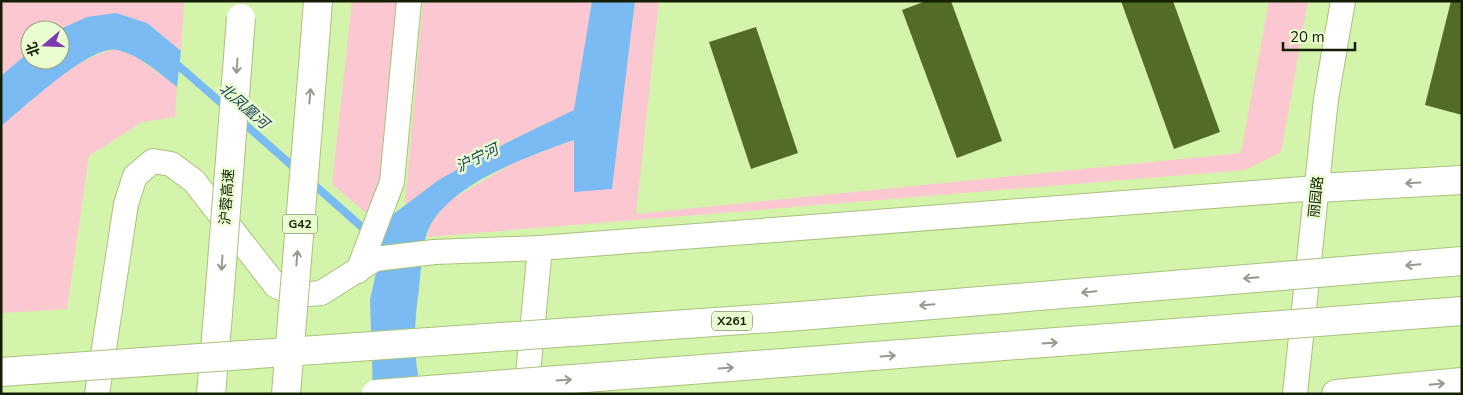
<svg xmlns="http://www.w3.org/2000/svg" width="1463" height="395" font-family="'Nunito Sans','Noto Sans SC',sans-serif">
<style>
.green{fill:#fbc7d0}
.water{fill:#7bbbf4}
.lines{fill:none;stroke-linecap:round;stroke-linejoin:round}
.stream{stroke:#7bbbf4;stroke-width:8}
.building{fill:#526b26}
.minor-casing{stroke:#a6c37b;stroke-width:26}
.major-casing{stroke:#a6c37b;stroke-width:30}
.highway-casing{stroke:#a6c37b;stroke-width:30}
.minor{stroke:#fff;stroke-width:24}
.major{stroke:#fff;stroke-width:28}
.highway{stroke:#fff;stroke-width:28}
.major-bridge-casing{stroke:#a6c37b;stroke-width:30;stroke-linecap:butt}
.highway-bridge-casing{stroke:#a6c37b;stroke-width:30;stroke-linecap:butt}
.major-bridge{stroke:#fff;stroke-width:28}
.highway-bridge{stroke:#fff;stroke-width:28}
.oneway{stroke:#959a8d}
.labels{text-anchor:middle;dominant-baseline:central;stroke-width:5;stroke-linejoin:round;paint-order:stroke}
.shield{fill:#eafdd1;stroke:#546140;stroke-width:1}
.shield-label{font-size:12px;font-weight:bold;fill:#131e02}
.street-label{font-size:14px;fill:#131e02;stroke:#eafdd1}
.water-label{font-size:15px;font-style:italic;fill:#1b3c59;stroke:#eafdd1}
</style>
<rect width="100%" height="100%" fill="#d5f4ab"/>
<g class="green">
<path d="M1 1H184L181 51 147 23 61 28 58 30H30V51L1 76Z"/>
<path d="M352 1H398L380 193 366 213 332 184Z"/>
<path d="M423 1H592L575 110 512 140 405 205Z"/>
<path d="M635 1H659L636 214 1241 153 1269 1H1308L1281 152 1245 170 427 237 429 227 447 202 517 161 574 140 612 189Z"/>
<path d="M116 49 138 58 177 87 175 117 142 122 89 156 67 309 1 313V126C36 97 71 59 116 49Z"/>
</g>
<g class="water">
<path d="M592 1H635L612 189 574 192V140C529 156 454 182 430 226 422 240 421 272 419 289 414 324 412 360 423 394H373L370 300 388 218 440 179 512 140 574 110Z"/>
<path d="M116 13 147 23 181 51 177 87C159 73 141 56 118 50 91 43 23 109 1 126V76L30 51V60H60V30H58L87 17Z"/>
</g>
<g class="lines">
<g class="stream">
<path d="M172 60 227 108"/>
<path d="M239 119 298 171"/>
<path d="M311 182 390 252"/>
</g>
</g>
<g class="building">
<path d="M926 1H951L1002 141 957 158 902 10Z"/>
<path d="M1121 1H1173L1220 132 1174 149Z"/>
<path d="M1451 1H1462V115L1425 105Z"/>
<path d="M756 27 798 153 751 169 709 42Z"/>
</g>
<g class="lines">
<defs>
<g id="minor">
<path d="M358 271 392 182 409 1"/>
<path d="M97 394 126 204 135 176 153 161 171 164 194 181 276 286 299 295 321 293 375 259 434 252 540 248 1317 188"/>
<path d="M526 394 540 248"/>
<path d="M1295 394 1326 99 1343 1"/>
</g>
<g id="major">
<path d="M1317 188 1462 180"/>
<path d="M1336 394 1462 382"/>
</g>
<g id="highway">
<path d="M314 53 318 1"/>
<path d="M211 394 218 314"/>
</g>
</defs>
<use href="#minor" class="minor-casing"/>
<use href="#major" class="major-casing"/>
<use href="#highway" class="highway-casing"/>
<use href="#minor" class="minor"/>
<use href="#major" class="major"/>
<use href="#highway" class="highway"/>
<defs>
<g id="major-bridge">
<path d="M1 372 800 316 1462 261"/>
<path d="M376 394 1462 311"/>
</g>
<g id="highway-bridge">
<path d="M218 314 241 18"/>
<path d="M286 394 314 53"/>
</g>
</defs>
<use href="#major-bridge" class="major-bridge-casing"/>
<use href="#highway-bridge" class="highway-bridge-casing"/>
<use href="#major-bridge" class="major-bridge"/>
<use href="#highway-bridge" class="highway-bridge"/>
</g>
<defs><path id="oneway-shaft" d="M-6 0H5M1.5-3L5.5 0L1.5 3" fill="none" stroke-width="1.6" stroke-linecap="round" stroke-linejoin="round" transform="scale(1.25)"/></defs>
<g class="oneway">
<use href="#oneway-shaft" transform="translate(237 66) rotate(94)"/>
<use href="#oneway-shaft" transform="translate(310 96) rotate(-85)"/>
<use href="#oneway-shaft" transform="translate(1413 183) rotate(177)"/>
<use href="#oneway-shaft" transform="translate(297 258) rotate(-85)"/>
<use href="#oneway-shaft" transform="translate(222 263) rotate(94)"/>
<use href="#oneway-shaft" transform="translate(1413 265) rotate(175)"/>
<use href="#oneway-shaft" transform="translate(1251 278) rotate(175)"/>
<use href="#oneway-shaft" transform="translate(1089 292) rotate(175)"/>
<use href="#oneway-shaft" transform="translate(927 305) rotate(175)"/>
<use href="#oneway-shaft" transform="translate(1050 343) rotate(-4)"/>
<use href="#oneway-shaft" transform="translate(888 356) rotate(-4)"/>
<use href="#oneway-shaft" transform="translate(726 368) rotate(-4)"/>
<use href="#oneway-shaft" transform="translate(564 380) rotate(-4)"/>
<use href="#oneway-shaft" transform="translate(1437 384) rotate(-5)"/>
</g>
<g class="labels">
<g class="shield">
<rect x="282.5" y="214.5" width="35" height="19" rx="4"/>
<rect x="712" y="311.5" width="40" height="19" rx="4"/>
</g>
<g class="shield-label">
<text x="300" y="224">G42</text>
<text x="732" y="321">X261</text>
</g>
<g class="street-label">
<text transform="translate(227 197) rotate(-86)">沪蓉高速</text>
<text transform="translate(1316 197) rotate(-84)">丽园路</text>
</g>
<g class="water-label">
<text transform="translate(244 106) rotate(41)">北凤凰河</text>
<text transform="translate(477 158) rotate(-26)">沪宁河</text>
</g>
</g>
<rect width="1463" height="395" fill="none" stroke="#131e02" stroke-width="5"/>
<g transform="translate(45 45) rotate(251)"><circle r="24" fill="#eafdd1" stroke="#94a47e"/>
<path d="M0-4L9 19L0 12L-9 19Z" fill="#7d3baf"/>
<text y="-8" font-size="14" font-weight="bold" text-anchor="middle" fill="#131e02">北</text>
</g>
<path d="M1283 42v8h72v-8" fill="none" stroke="#131e02" stroke-width="2.5"/>
<text x="1290" y="42" font-size="15" fill="#131e02" stroke="#eafdd1" stroke-width="4" paint-order="stroke">20 m</text>
</svg>
